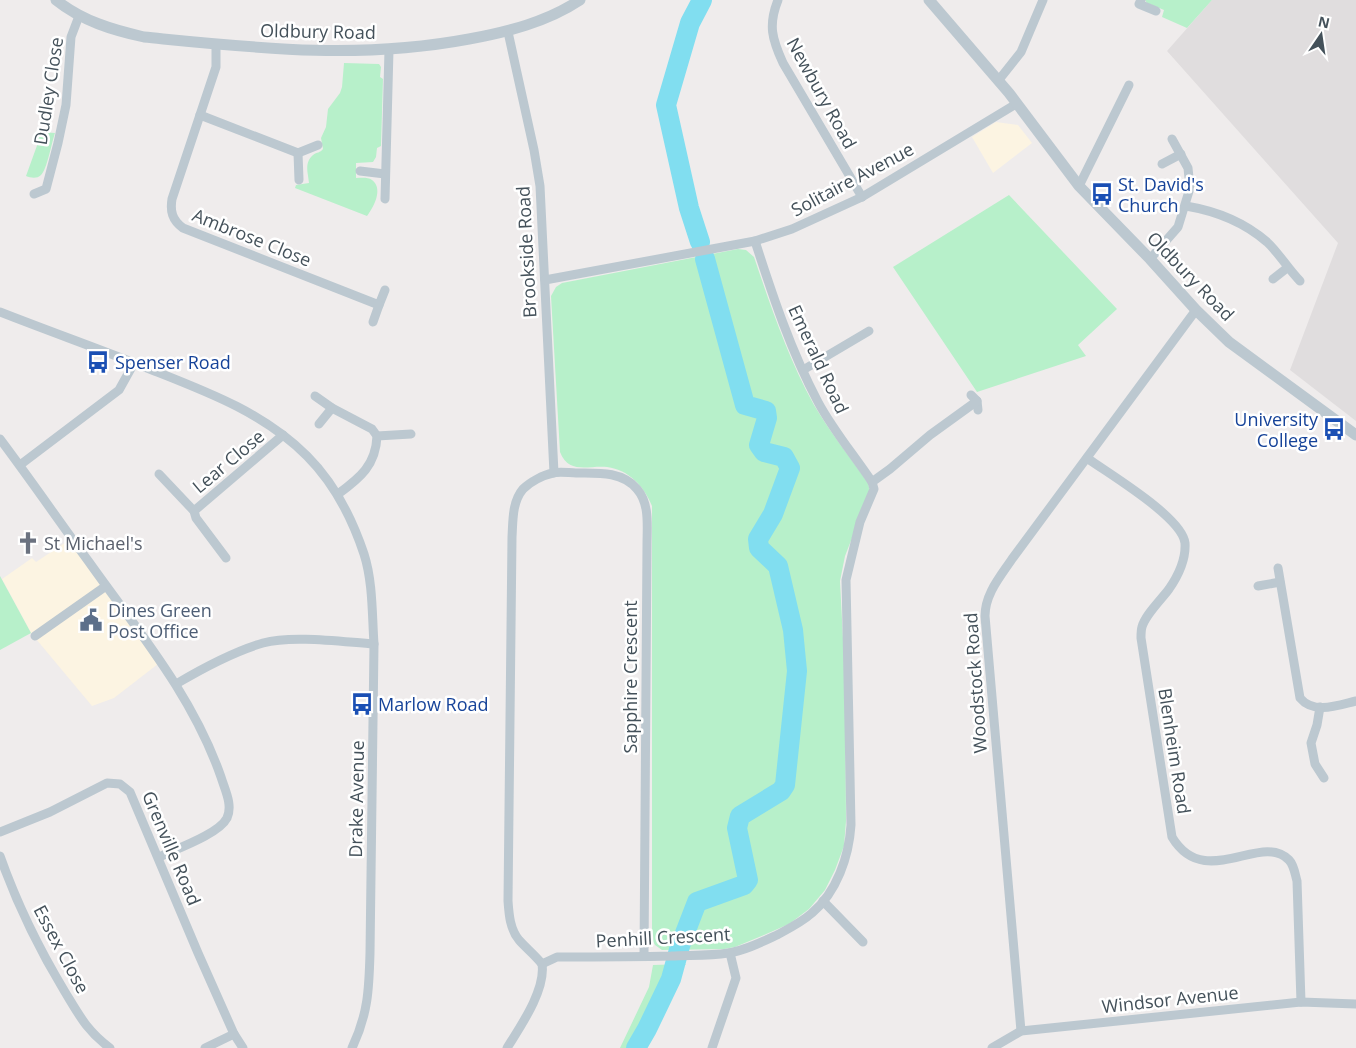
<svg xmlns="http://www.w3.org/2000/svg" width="1356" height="1048" font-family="'Open Sans',sans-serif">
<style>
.commercial{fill:#fcf4e2}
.education{fill:#e0ddde}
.green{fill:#b7f0ca}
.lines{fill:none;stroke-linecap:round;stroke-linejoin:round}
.river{stroke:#81def0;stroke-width:20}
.minor{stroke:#bcc8d0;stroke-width:9}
.tertiary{stroke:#bcc8d0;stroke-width:11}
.labels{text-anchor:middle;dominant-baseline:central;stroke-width:5;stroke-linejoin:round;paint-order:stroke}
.street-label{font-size:18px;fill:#44515a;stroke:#fff}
.transit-label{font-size:18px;fill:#164399;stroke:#fff;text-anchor:start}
.worship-label{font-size:18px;fill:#5b616d;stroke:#fff;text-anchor:start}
.service-label{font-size:18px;fill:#4e5e75;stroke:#fff;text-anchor:start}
</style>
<rect width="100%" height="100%" fill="#efecec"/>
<g class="commercial">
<path d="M996 122 1018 125 1032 143 993 173 972 137Z"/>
<path d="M69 540 158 664 114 698 92 706 31 633 2 579 32 558 36 562Z"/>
</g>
<path class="education" d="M1212 0H1356V421L1290 370 1338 243 1167 51Z"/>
<g class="green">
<path d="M1145 0H1212L1187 28 1162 17 1164 10 1147 3Z"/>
<path d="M344 63 379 64 381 67 380 77 383 79 381 146 377 148 376 157 373 162 356 163V178C361 178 368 177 372 180 384 189 373 208 367 216L295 188 296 185 309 183C308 172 304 163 313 155 317 152 320 153 323 149L321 138 326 127 328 109 340 93 342 87Z"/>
<path d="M41 132 55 133C52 141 47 170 41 175 37 179 31 178 26 176L39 140 36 136Z"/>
<path d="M1009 195 1117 309 1078 345 1086 356 977 392 893 267Z"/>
<path d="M738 249 746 250 754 257C771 307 788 358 814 405 830 432 850 457 868 483L870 492 845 556 840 581 845 677 846 821 844 846 835 870 825 890 809 909 789 924 764 935 735 947 724 949 662 950 655 945 652 939V506C644 486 629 470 607 467 589 465 569 475 560 452L551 296 556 287 562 283Z"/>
<path d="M0 576 31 633 0 650Z"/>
<path d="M686 964 671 979 640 1040 639 1048H620L649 987 653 965Z"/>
</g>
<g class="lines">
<g class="river">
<path d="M700 242 689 208 666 105 690 23 702 0"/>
<path d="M636 1048 647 1029 671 979 680 946 697 902 744 885 748 880 737 828 740 816 781 791 785 785 797 671 793 630 778 566 759 548 758 539 773 514 790 468 784 457 764 452 759 445 767 418 766 411 745 405 705 259"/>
</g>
<g class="minor">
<path d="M778 0C768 25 772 39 783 63L862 197"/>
<path d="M1141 0 1139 4 1156 11"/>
<path d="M508 32 534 150 540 186 554 473"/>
<path d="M216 44V67L172 199C170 211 172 220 183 228L379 305 385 290"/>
<path d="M998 81 1021 52 1043 0"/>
<path d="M200 115 298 153 318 145"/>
<path d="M298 153 299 180"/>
<path d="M1162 164 1181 154"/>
<path d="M360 171 385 174"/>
<path d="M1079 186 1129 85"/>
<path d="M34 194 46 189 58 143 66 105 71 37 79 16"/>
<path d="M385 199 389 50"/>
<path d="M1186 206C1216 211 1244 222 1267 242 1279 253 1288 269 1300 281"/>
<path d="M755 241C773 297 791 351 818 402 833 430 854 455 872 482"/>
<path d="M1150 259 1178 227 1190 188 1188 168 1172 139"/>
<path d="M1273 279 1287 268"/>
<path d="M545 280 755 241 792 229 862 197 1016 104"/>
<path d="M0 312C51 332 102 350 152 370 208 392 264 413 307 456 334 483 352 518 364 554 373 582 372 615 374 644L370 953C369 990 368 1014 352 1048"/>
<path d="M373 322 379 305"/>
<path d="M803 370 869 331"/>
<path d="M971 395 977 401 978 410"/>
<path d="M315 396 332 408 372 429 377 436C376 465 360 478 338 494"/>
<path d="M319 424 332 408"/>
<path d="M377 436 411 434"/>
<path d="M0 439C30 479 59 521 89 562 138 631 193 696 221 777 225 790 233 805 227 818 219 834 176 849 159 857"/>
<path d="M1087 458C1109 474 1182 517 1185 543 1186 559 1178 576 1169 589 1161 600 1145 615 1142 627 1141 630 1141 635 1141 638L1172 837C1205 892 1261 831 1289 860 1294 865 1295 874 1297 881L1301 1002"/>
<path d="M20 465 119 390 134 363"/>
<path d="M159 474 194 511 283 435"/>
<path d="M194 511 196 518 226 558"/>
<path d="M1278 568 1300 698C1314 715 1339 705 1356 701"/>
<path d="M1258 586 1280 582"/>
<path d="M35 636 106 586"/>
<path d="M176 684C203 668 232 652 263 643 292 635 343 642 374 644"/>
<path d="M1320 707 1317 725 1311 743 1315 764 1324 778"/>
<path d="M0 832 50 812 107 783 120 784 130 792 198 953 234 1034 243 1048"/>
<path d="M0 856C17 904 39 949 65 992 79 1015 87 1031 110 1048"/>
<path d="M823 901 863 942"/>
<path d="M644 956 647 545C647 526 650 504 637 489 622 471 597 473 576 473 569 473 560 471 553 473 543 475 530 482 523 489 512 502 513 521 512 537L508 901C509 915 510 929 519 940 526 948 535 955 542 964L557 957C595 957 633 957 671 956 690 955 709 956 728 953 744 951 762 942 777 935 790 928 802 922 812 913 837 892 849 856 851 825L846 580 860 522 874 489 872 482 890 469 930 435 977 401"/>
<path d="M1021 1031 985 616C985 594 1000 577 1012 559L1196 310"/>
<path d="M205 1048 234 1034"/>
<path d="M507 1048C520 1027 546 990 542 964"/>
<path d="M712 1048 736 978 730 953"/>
<path d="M992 1048 1021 1031 1301 1002 1356 1004"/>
</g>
<g class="tertiary">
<path d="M56 0C82 21 113 30 144 37 256 48 357 60 469 39 507 32 547 22 580 0"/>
<path d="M929 0 1009 93 1079 186 1150 259 1196 310 1229 342 1356 435"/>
</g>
</g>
<defs>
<symbol id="bus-bare" viewBox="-9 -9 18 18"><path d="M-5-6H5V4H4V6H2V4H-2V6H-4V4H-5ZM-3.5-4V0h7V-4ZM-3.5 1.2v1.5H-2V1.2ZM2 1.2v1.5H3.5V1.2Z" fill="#1a4fb4" stroke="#fff" stroke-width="2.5" paint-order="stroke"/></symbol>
<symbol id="church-bare" viewBox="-9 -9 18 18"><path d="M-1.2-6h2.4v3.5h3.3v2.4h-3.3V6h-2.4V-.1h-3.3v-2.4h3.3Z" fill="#6b7280" stroke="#fff" stroke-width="2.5" paint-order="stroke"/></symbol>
<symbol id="civic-bare" viewBox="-9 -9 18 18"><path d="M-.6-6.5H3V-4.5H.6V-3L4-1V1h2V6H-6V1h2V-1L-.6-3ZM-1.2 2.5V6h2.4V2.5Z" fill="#5c6f8a" stroke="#fff" stroke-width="2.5" paint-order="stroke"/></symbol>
</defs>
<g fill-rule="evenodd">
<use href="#bus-bare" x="1086" y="178" width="32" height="32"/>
<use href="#bus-bare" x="82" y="346" width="32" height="32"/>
<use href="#bus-bare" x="1318" y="413" width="32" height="32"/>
<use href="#church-bare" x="12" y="527" width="32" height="32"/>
<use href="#civic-bare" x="75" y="604" width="32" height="32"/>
<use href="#bus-bare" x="346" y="688" width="32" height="32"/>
</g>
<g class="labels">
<g class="street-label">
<text transform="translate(318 31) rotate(1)">Oldbury Road</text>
<text transform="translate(48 91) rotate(-81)">Dudley Close</text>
<text transform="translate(822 93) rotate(61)">Newbury Road</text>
<text transform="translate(852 179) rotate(-28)">Solitaire Avenue</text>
<text transform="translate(252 237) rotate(22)">Ambrose Close</text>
<text transform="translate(526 252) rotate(-93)">Brookside Road</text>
<text transform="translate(1191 276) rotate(46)">Oldbury Road</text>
<text transform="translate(819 359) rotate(65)">Emerald Road</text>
<text transform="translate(228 461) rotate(-40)">Lear Close</text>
<text transform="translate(630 677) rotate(-90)">Sapphire Crescent</text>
<text transform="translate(975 683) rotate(-94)">Woodstock Road</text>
<text transform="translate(1175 751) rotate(81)">Blenheim Road</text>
<text transform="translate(356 799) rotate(-89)">Drake Avenue</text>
<text transform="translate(172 848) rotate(67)">Grenville Road</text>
<text transform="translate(663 937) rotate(-3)">Penhill Crescent</text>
<text transform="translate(62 949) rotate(62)">Essex Close</text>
<text transform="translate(1170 999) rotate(-6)">Windsor Avenue</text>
</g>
<g class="transit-label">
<text x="1118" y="184">St. David's<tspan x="1118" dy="21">Church</tspan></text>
<text x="115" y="362">Spenser Road</text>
<text x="1318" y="419" text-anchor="end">University<tspan x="1318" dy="21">College</tspan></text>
<text x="378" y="704">Marlow Road</text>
</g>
<g class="worship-label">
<text x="44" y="543">St Michael's</text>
</g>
<g class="service-label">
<text x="108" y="610">Dines Green<tspan x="108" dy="21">Post Office</tspan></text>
</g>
</g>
<g transform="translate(1321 35) rotate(13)" stroke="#ffffff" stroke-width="4" paint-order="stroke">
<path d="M0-4L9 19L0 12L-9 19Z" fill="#44515a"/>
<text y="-8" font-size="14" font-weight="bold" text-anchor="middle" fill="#44515a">N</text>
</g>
</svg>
